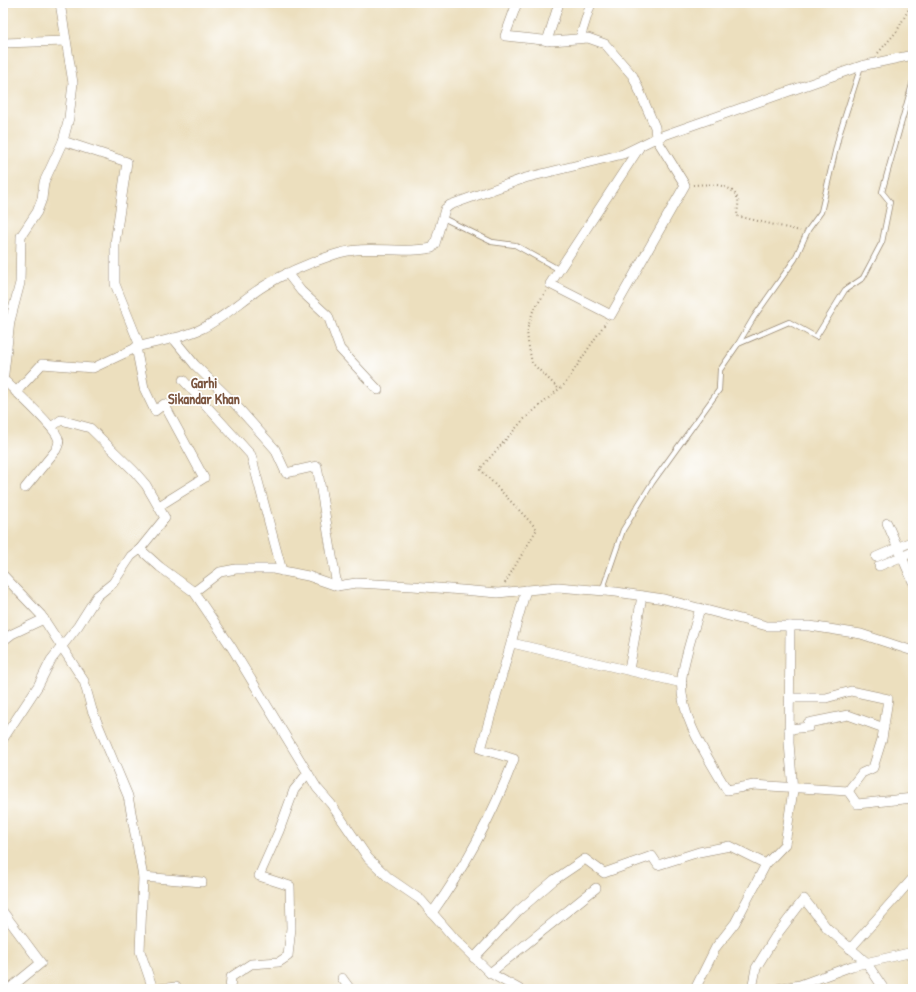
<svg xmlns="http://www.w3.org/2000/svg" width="916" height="992" font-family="'Patrick Hand',sans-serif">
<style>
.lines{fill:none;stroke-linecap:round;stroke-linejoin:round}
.lane-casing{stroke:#94846e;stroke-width:6}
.street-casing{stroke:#94846e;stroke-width:10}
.path{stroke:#94846e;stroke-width:2;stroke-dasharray:1 3;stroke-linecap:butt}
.lane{stroke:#fff;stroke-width:4.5}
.street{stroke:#fff;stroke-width:9}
.labels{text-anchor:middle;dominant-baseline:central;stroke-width:3.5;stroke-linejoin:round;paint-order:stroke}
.neighbourhood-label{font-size:14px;font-weight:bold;fill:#7b553f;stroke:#fff}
</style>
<rect width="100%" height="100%" fill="#fff"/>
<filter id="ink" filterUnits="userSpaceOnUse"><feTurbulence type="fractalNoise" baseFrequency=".025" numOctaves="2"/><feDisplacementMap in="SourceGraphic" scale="8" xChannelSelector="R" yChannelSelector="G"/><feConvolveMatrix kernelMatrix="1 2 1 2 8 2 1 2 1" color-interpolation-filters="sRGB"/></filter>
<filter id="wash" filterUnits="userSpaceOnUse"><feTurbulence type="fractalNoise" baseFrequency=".012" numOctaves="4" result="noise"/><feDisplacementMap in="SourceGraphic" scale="16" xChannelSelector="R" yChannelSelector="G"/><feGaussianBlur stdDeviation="0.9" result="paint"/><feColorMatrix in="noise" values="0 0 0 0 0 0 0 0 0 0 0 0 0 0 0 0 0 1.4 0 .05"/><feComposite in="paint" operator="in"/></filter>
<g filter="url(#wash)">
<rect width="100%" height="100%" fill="#ecdfbe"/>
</g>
<g filter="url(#ink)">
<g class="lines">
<defs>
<g id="lane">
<path d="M443 218 492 242 515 245 560 270"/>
<path d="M738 344 754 317 795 259 808 230 821 212 839 135 861 66"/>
<path d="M602 591 623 530 652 483 719 390 720 370 738 344 789 322 816 337 845 290 863 278 882 242 890 202 882 192 913 81"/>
</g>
<g id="street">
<path d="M517 3 505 36 552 41 588 38 605 44 633 76 655 127 656 138 685 185 611 315 550 284 639 148"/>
<path d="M580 38 591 3"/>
<path d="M547 41 559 3"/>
<path d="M3 43 66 41"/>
<path d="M63 141 127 162 115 243V284L140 346C161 341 182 338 201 329 224 318 243 299 264 286 285 273 309 263 333 255 367 243 398 255 432 248L435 244 445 209 450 205 525 178 623 154 656 138 861 66 913 55"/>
<path d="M287 273 301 291 328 316 340 349 378 390"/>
<path d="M173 338 195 365 234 403 275 449 286 473 317 466 337 586"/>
<path d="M136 347 144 388 155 411 164 404 204 478 159 506"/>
<path d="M4 380C15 391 54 426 58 438 60 442 58 446 56 450L25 488"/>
<path d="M183 380 251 455 282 571"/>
<path d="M3 382 10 321 20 283 21 236 37 212 42 199 44 182 63 141 69 118 73 83 60 3"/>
<path d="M16 392 42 364 93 368 140 346"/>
<path d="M51 427 61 420 90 428 134 471 146 485 165 518 140 549"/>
<path d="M887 523 913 582"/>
<path d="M876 557 913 541"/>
<path d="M879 566 913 552"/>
<path d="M3 575 41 615 84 681 92 710 128 796 143 877 140 951 153 989"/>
<path d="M194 592 220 572 236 569H273L308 576 337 586 356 583 413 586 498 593 558 587 616 592 664 599 767 626H810L861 634 913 651"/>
<path d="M700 608C694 631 685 654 682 677 677 714 709 759 727 790L754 785 848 791 862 773 873 768 882 739 888 699 851 691 826 698H790"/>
<path d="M3 641 12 634 44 619"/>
<path d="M512 643 682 683"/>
<path d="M629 670 642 596"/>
<path d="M789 729 809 727 808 723 848 715 884 728"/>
<path d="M3 739 38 686 51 660 78 626 97 596 113 583 131 556 140 549 160 567 194 592 232 648 317 788 331 804 368 858 389 878 421 900 455 939 490 973 519 989"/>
<path d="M848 791 857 804 913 798"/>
<path d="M143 877 202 882"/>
<path d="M3 912 41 963 9 989"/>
<path d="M432 913C466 866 493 814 514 759L481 749 526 590"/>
<path d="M850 949 913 878"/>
<path d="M474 958 518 911 554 880 585 859 604 873 652 856 658 865 699 852 730 846 766 864"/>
<path d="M490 973 596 888"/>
<path d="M342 978 350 989"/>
<path d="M158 989 176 987V989"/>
<path d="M230 989 231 977 251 964 279 962 288 956 291 928 290 886 259 876 279 831 294 790 308 773"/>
<path d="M695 989 716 947 735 923 766 864 785 844 793 790 789 743 790 626"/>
<path d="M752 989 756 968 775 937 804 899 827 928 866 962 884 989"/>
<path d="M777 989 800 985 852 966 913 952"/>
</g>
</defs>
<use href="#lane" class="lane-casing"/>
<use href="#street" class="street-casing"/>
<g class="path">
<path d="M878 53 897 31 912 3"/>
<path d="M693 185C707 184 733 182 738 200 739 204 737 211 737 216L800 231"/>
<path d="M546 291 533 311 527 330 528 342 532 363 559 389"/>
<path d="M505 583 537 529 480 469 523 420 565 384 606 322"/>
</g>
<use href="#lane" class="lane"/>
<use href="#street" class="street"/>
</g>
</g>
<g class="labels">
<g class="neighbourhood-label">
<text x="204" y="382">Garhi<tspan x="204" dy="16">Sikandar Khan</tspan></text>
</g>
</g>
<rect width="916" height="992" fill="none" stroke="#fff" stroke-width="16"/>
</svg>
